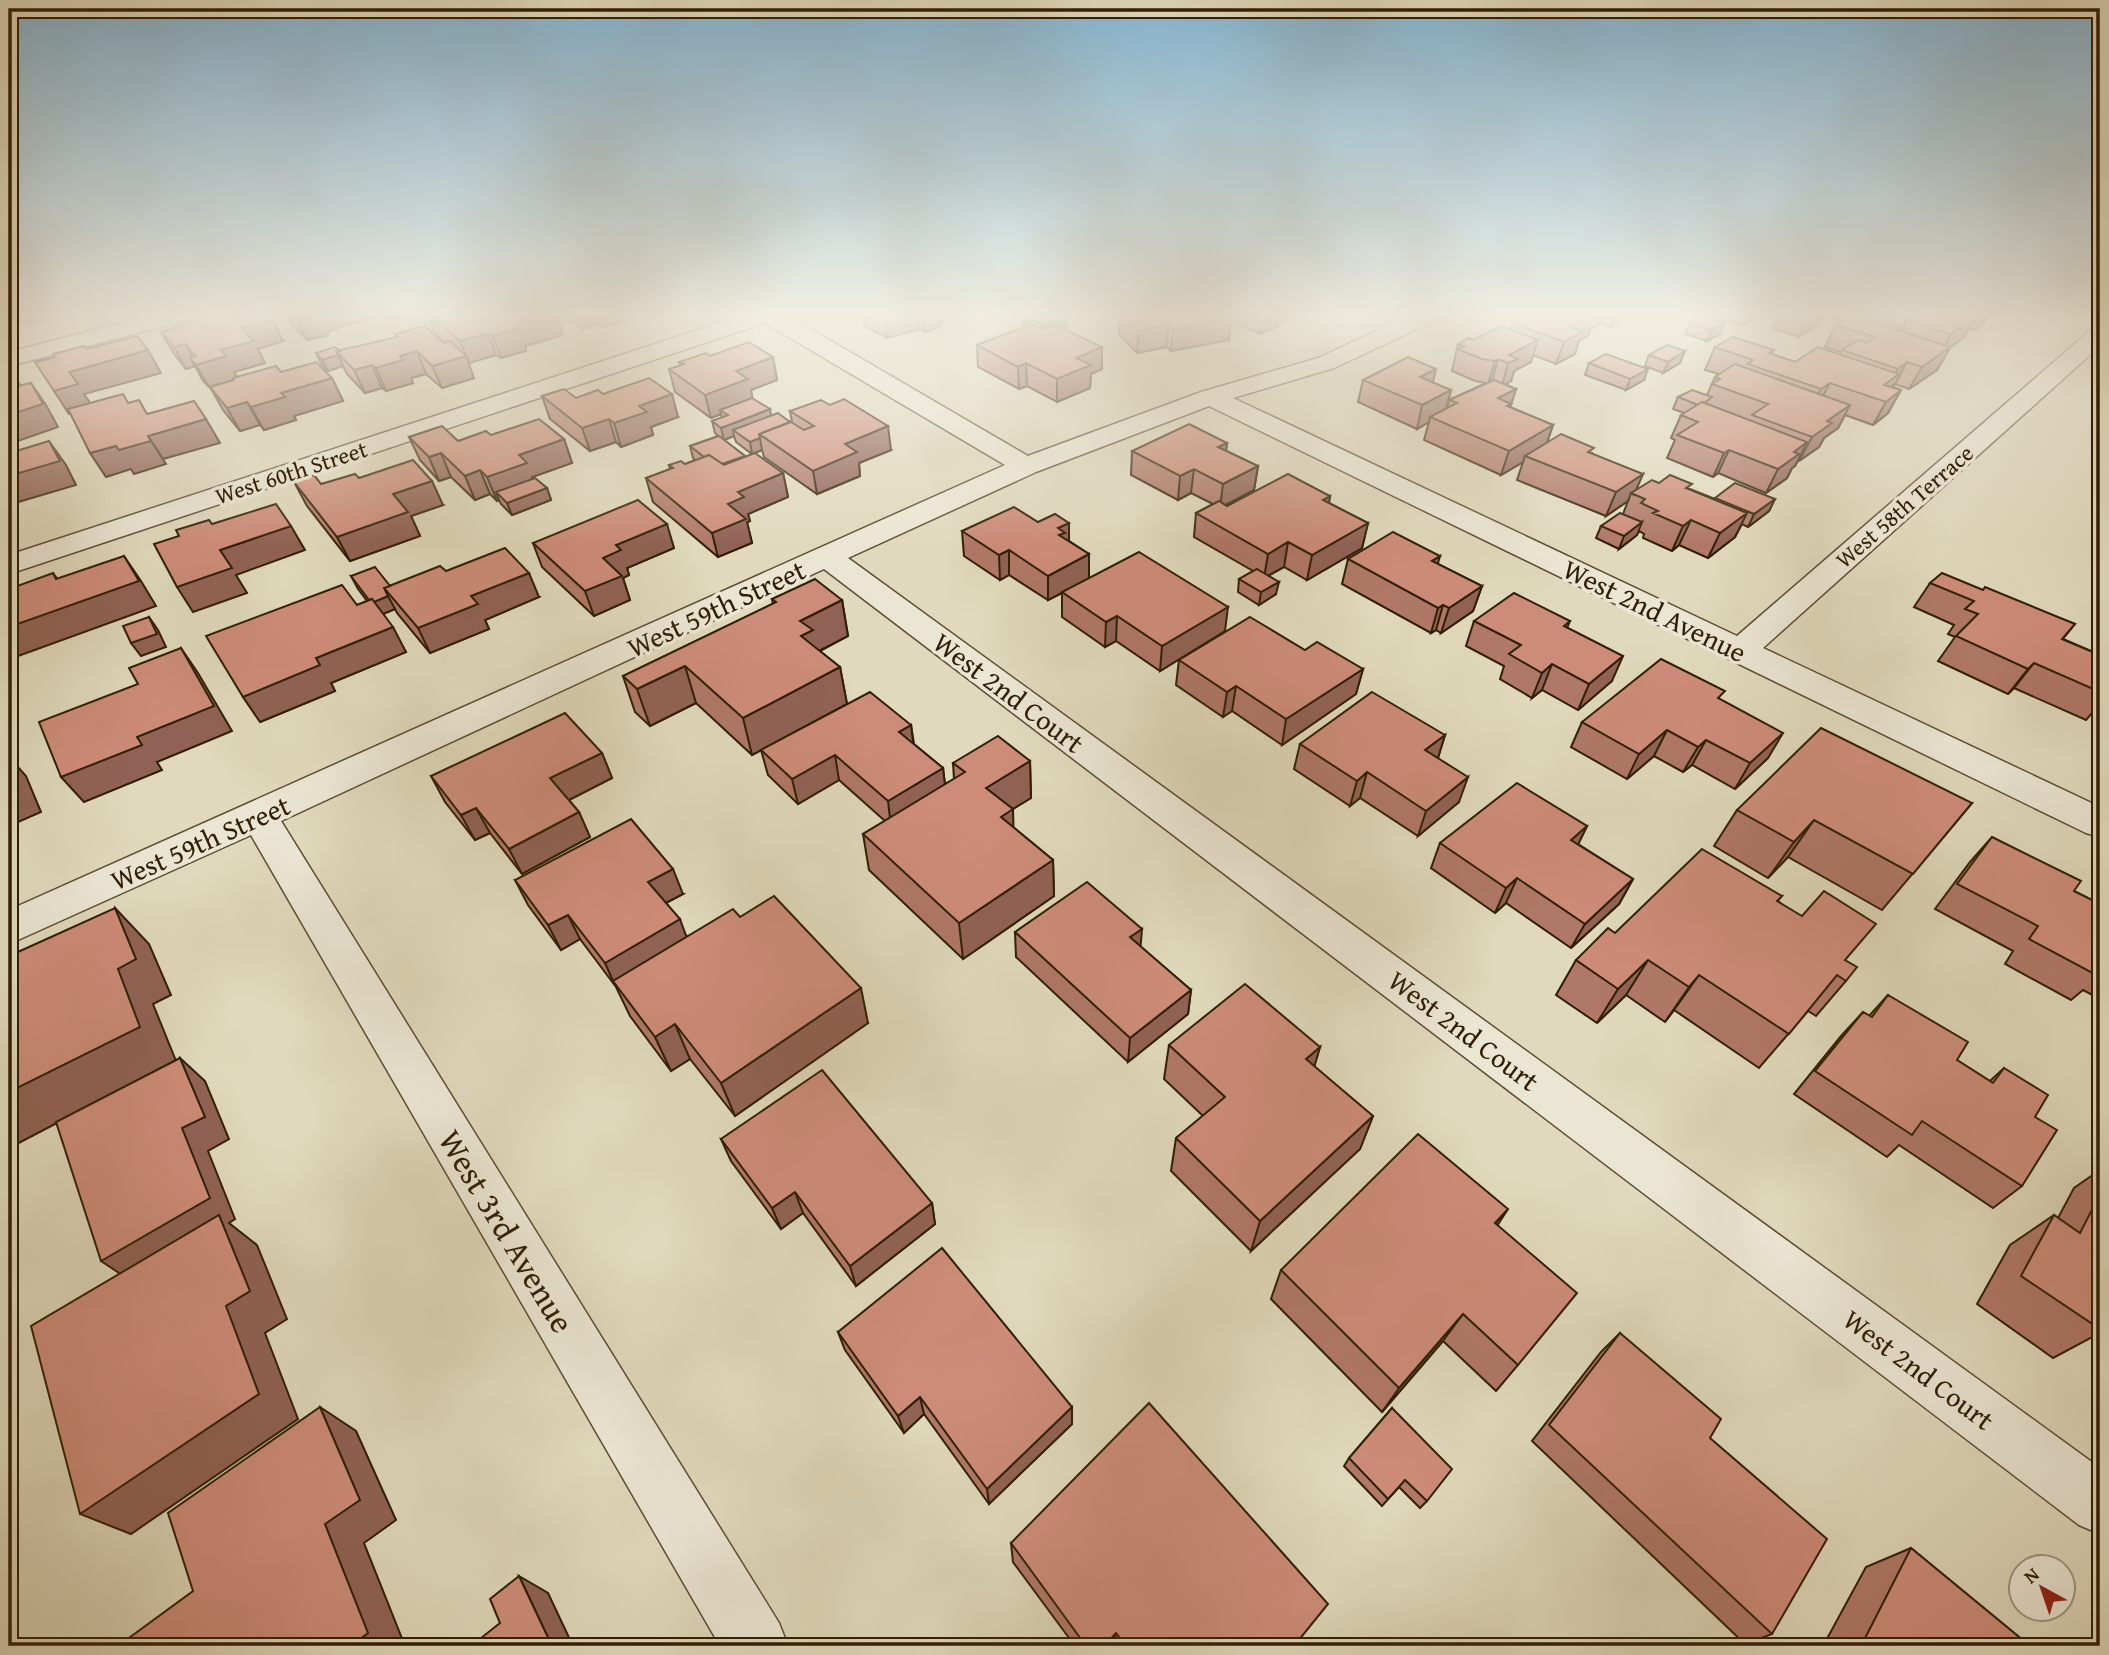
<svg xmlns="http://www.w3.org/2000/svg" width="2109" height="1655" font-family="'Gentium Book Plus',serif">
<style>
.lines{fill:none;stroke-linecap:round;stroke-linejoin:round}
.minor-casing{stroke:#5c4d32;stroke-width:3}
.minor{fill:#ebe6d4;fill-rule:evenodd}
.wall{fill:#b07868;stroke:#301e04;stroke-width:2}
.shaded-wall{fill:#906255;stroke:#301e04;stroke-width:2}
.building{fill:#cd8c79;stroke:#301e04;stroke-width:2}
.labels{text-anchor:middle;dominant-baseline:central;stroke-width:7;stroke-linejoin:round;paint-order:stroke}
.far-street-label{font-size:23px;fill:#301e04;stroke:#ebe6d4}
.street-label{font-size:28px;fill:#301e04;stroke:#ebe6d4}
.near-street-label{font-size:33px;fill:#301e04;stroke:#ebe6d4}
</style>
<rect width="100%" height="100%" fill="#e0d9bd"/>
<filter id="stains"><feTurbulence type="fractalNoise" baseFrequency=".00286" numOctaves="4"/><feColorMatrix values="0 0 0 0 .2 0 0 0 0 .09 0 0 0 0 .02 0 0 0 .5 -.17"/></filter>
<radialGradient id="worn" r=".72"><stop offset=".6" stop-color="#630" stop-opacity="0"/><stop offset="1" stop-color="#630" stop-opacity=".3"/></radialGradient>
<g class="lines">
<defs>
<g id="minor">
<path d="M161 313H198L195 318 9 366V352Z"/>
<path d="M750 313H783L1028 456 1201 392 1318 358 1415 313H1444L1441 318 1334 368 1233 398 1737 636 2092 329 2100 327V346L1763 648 2100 807V837L2086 833 1209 406 1036 472 848 558 2100 1468V1534L2079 1525 824 569 281 821 779 1623 788 1646H720L251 835 9 944V910L1005 465 765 323 9 574V555Z"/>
</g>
</defs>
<use href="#minor" class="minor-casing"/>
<use href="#minor" class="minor"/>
</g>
<g class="wall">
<path d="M285 313H390L343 326 327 332 328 335 307 340 291 324Z"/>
<path d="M427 313 563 335 525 346 526 351 501 358 496 355 468 363 474 378 442 388 426 374 411 378 413 383 386 391 382 388 365 393 347 374 343 366 328 371 321 364 316 353 340 351 397 337 395 334 445 343 435 334Z"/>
<path d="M560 313H638L626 316 627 320 604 327 599 324 583 329Z"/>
<path d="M863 313H965L939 322 940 327 925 332 920 329 887 338 865 326Z"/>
<path d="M1120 313 1229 340 1171 351 1167 347 1137 353 1119 334Z"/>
<path d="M1238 313 1278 322V326L1260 334 1237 324Z"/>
<path d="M1523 313H1624L1620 315 1617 323 1610 327 1601 323 1590 329 1588 336 1579 341 1575 354 1556 364 1533 355 1531 362 1514 371 1511 381 1505 384 1516 389 1510 407 1553 425 1547 443 1592 453 1636 491 1659 483 1690 489 1715 499V498L1775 499 1769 511 1748 527 1742 524 1735 537 1708 558 1679 545 1672 551 1643 538 1644 534 1639 531 1637 535 1619 549 1596 538 1601 526 1623 514 1628 501 1606 516 1517 480 1523 462 1501 475 1424 440 1429 422 1417 429 1358 402 1363 380 1433 383 1451 390 1446 409 1447 408 1449 400 1486 383 1475 381 1452 371 1458 344 1511 330 1513 323 1519 320 1521 314Z"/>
<path d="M1725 313H1755L1753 318 1744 325 1722 318Z"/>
<path d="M1836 313H1992L1987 316 1982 325 1975 330 1969 329 1964 337 1950 348 1937 370 1909 389 1895 384 1892 386 1901 390 1888 413 1873 425 1845 415 1838 428 1824 438 1819 447 1799 461 1798 460 1795 466 1792 468 1787 478 1766 493 1718 473 1713 477 1667 458 1675 440 1671 438 1681 415 1684 413 1673 409 1678 397 1707 395 1715 377 1719 374 1705 370 1715 347 1774 350 1772 354 1795 362 1840 354 1841 352 1825 347 1836 325 1841 321 1833 319Z"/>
<path d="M1023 315 1066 328 1064 329 1102 369 1091 374 1090 388 1057 402 1027 386 1019 389 978 367 977 345 1024 327Z"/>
<path d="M1702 316 1720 334 1707 341 1685 334 1690 323Z"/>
<path d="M1821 316 1815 327 1799 337 1773 329 1778 317Z"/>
<path d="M209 319 283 341 258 349 265 363 234 372 237 377 281 372 332 378 343 401 294 416 296 420 264 430 260 425 240 431 223 410 210 387H209L203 381 195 366 186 369 174 354 161 332 182 326 180 323Z"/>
<path d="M1685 351 1680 363 1663 373 1645 366 1649 355Z"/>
<path d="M710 356 773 357 777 380 751 390 752 398 771 416 792 422 790 411 891 450 859 463 860 476 817 494 764 457 762 450 752 454 736 442 734 436 724 440 745 456V457L783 473 788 497 748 514 750 521 747 522 752 543 718 557 653 502 646 478 670 469 669 465 685 464 695 460 693 458 690 446 718 436 715 433 712 421 722 418 721 414 711 418 675 392 669 369 680 366 679 362Z"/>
<path d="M1589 363 1644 380 1626 390 1585 375Z"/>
<path d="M603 394 678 417 651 427 653 435 621 447 616 442 590 451 550 419 542 396 576 398Z"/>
<path d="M491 435 564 439 572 463 532 477 547 488 551 500 512 515 501 504 499 500 497 501 490 494 475 500 451 477 439 481 420 460 409 437 458 441Z"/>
<path d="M1227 443 1226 451 1258 466 1254 490 1226 505 1330 496 1329 503 1368 523 1362 548 1307 580 1284 567 1268 576 1276 594 1259 605 1238 592 1239 579 1253 571 1194 537 1196 513 1213 504 1191 493 1178 500 1131 475 1132 451Z"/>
<path d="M359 478 443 505 411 516 420 536 350 561 307 506 294 482 321 484Z"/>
<path d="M962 531 1069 541 1089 554V578L1225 631 1160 671 1116 641 1105 647 1062 617V593L1048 600 1009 575 1000 580 964 556Z"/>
<path d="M533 543 674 548 627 568 629 575 623 578 630 600 594 616 542 567Z"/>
<path d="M1348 559 1438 564 1482 586 1473 611 1441 633 1436 630 1431 633 1342 584Z"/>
<path d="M446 571 539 597 485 620 489 629 430 653 397 613 395 609 383 614 406 652 331 683 335 691 260 722 357 605 367 601 358 589 351 576 390 586Z"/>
<path d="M1930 583 1983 590 2075 624 2063 639 2100 655V704L2086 720 2014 688 2008 694 1938 661 1955 637 1948 634 1954 625 1914 607Z"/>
<path d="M772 599 842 600 848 636 820 651 840 667 847 704 752 755 696 703 650 726 635 712 623 676 773 604Z"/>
<path d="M1474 621H1570L1567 628 1612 681 1578 710 1542 690 1532 698 1500 679 1504 666 1466 646Z"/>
<path d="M1305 650 1363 669 1356 694 1282 745 1232 711 1223 717 1176 685 1179 660Z"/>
<path d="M1720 700 1768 758 1735 789 1692 765 1683 772 1654 756 1627 779 1571 747 1582 722Z"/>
<path d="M911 725 914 744 943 768 945 784 954 779 953 763 1030 761 1031 798 1013 809V827L1053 860 1054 896 963 959 869 870 863 834 885 821 839 780 798 804 768 775 761 750Z"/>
<path d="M1445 735 1438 758 1459 802 1418 836 1360 798 1350 806 1294 769 1300 744Z"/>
<path d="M602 753 612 778 569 800 579 812 590 837 522 874 490 833 475 840 445 802 431 776Z"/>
<path d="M1972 803 1882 910 1788 857 1768 878 1714 846 1737 810Z"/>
<path d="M1587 826 1578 844 1633 879 1619 904 1571 948 1506 903 1495 913 1431 868 1440 843Z"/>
<path d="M1992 837 2074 891 2100 904V999L2083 990 2071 1000 2005 964 2013 951 1935 909 1970 862Z"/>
<path d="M515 880 683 894 666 903 687 937 740 917 868 1023 735 1116 690 1059 671 1071 630 1016 616 987 580 939 561 950 528 905Z"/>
<path d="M1782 896 1778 901 1845 960 1846 981 1816 1016 1808 1011 1759 1068 1674 1010 1665 1022 1626 995 1597 1023 1556 995 1576 960 1615 933Z"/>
<path d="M1015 932 1140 947 1191 990 1188 1014 1128 1062 1016 957Z"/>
<path d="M1888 995 1957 1060 1990 1081 2004 1068 2035 1117 2022 1186 1993 1208 1899 1145 1887 1157 1794 1094 1841 1036 1863 1012 1869 1016Z"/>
<path d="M1169 1045 1320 1047 1314 1067 1373 1116 1360 1149 1251 1251 1171 1171 1176 1138 1203 1116 1164 1079Z"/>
<path d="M721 1139 932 1203 935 1224 856 1286 803 1213 781 1229 731 1161Z"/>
<path d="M2100 1170V1333L2053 1358 1977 1304 2010 1245 2054 1215 2058 1218 2074 1188Z"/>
<path d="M1497 1225 1518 1365 1496 1391 1443 1341 1382 1412 1271 1299 1281 1270Z"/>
<path d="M838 1332 1072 1407V1424L989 1504 924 1414 904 1433 845 1350Z"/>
<path d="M1620 1333 1710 1438 1772 1634 1745 1644 1532 1441 1601 1352Z"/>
<path d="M1392 1408 1427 1501 1420 1508 1399 1487 1382 1506 1344 1466 1349 1458Z"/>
<path d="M1011 1543 1294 1646H1075L1013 1562Z"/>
<path d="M1911 1548 2030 1646H1823L1866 1567Z"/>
</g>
<g class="shaded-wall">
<path d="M9 313H24L29 320 9 325Z"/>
<path d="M24 313H60H58L59 316 31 323Z"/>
<path d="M317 313H390L343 326 327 332 328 335 307 340 297 319Z"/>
<path d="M556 313 563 335 525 346 526 351 501 358 493 336 515 325Z"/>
<path d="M578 313H595L599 324 583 329Z"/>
<path d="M599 313H638L626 316 627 320 604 327Z"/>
<path d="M897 313H918L920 329 887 338 884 316Z"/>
<path d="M923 313H965L939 322 940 327 925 332Z"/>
<path d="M1276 313H1300L1278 322V326L1260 334 1262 323Z"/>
<path d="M1596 313H1605L1601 323 1590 329 1588 336 1579 341 1575 354 1556 364 1570 327 1595 314Z"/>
<path d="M1615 313H1624L1620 315 1617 323 1610 327Z"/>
<path d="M1750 313H1755L1753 318 1744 325Z"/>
<path d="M1985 313H1992L1987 316 1982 325 1975 330Z"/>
<path d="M1821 316 1815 327 1799 337 1804 326Z"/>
<path d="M1977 316 1964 337 1950 348 1937 370 1909 389 1922 367 1940 355 1951 334Z"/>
<path d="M1066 317V328L1043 337V325Z"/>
<path d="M1232 318 1229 340 1171 351 1173 329Z"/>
<path d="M272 319 283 341 258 349 265 363 234 372 238 379 209 387 196 365 190 358 195 366 186 369 174 347 185 344 197 365 221 350 241 328Z"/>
<path d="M1907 321 1896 343 1889 348 1901 326Z"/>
<path d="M1725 323 1720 334 1707 341 1712 330Z"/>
<path d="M1168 325 1167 347 1137 353 1139 331Z"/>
<path d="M488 333 496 355 469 363 460 341Z"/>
<path d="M1538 340 1531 362 1514 371 1511 381 1502 386 1508 363 1509 355Z"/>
<path d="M1102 347V369L1091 374 1090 388 1057 402V379L1076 358Z"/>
<path d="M148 350 161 373 84 394 93 407 69 414 54 391 69 372Z"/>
<path d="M417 351 426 374 411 378 413 383 386 391 376 368 400 356Z"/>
<path d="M1685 351 1680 363 1663 373 1668 362Z"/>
<path d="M338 355 343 366 328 371 322 360Z"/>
<path d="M466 356 474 378 442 388 432 366Z"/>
<path d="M773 357 777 380 751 390 753 402 720 410 721 414 711 418 705 395 736 371Z"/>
<path d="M1498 359 1492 382 1488 384 1495 361Z"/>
<path d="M1907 362 1895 384 1892 386 1886 396 1884 385 1892 378 1898 369Z"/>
<path d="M1026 363 1027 386 1019 389 1018 367Z"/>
<path d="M372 365 382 388 365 393 354 370Z"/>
<path d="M1436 369 1431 391 1420 377Z"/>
<path d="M1648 369 1644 380 1626 390 1630 379Z"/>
<path d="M10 370 26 393 31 383 46 405 58 427 9 444 25 466 49 441 66 465 76 485 15 503 16 507 9 509V476L13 452 9 444V415L18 386Z"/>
<path d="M332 378 343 401 294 416 296 420 264 430 251 407 281 393Z"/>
<path d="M1830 383 1818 405 1809 412 1821 389Z"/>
<path d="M1516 389 1504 427 1498 398Z"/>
<path d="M1451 390 1445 413 1430 417 1429 422 1417 429 1422 405Z"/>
<path d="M1901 390 1888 413 1873 425 1886 402Z"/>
<path d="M672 394 678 417 651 427 653 435 621 447 614 423 639 406Z"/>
<path d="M247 402 260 425 240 431 227 408Z"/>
<path d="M1850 405 1838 428 1824 438 1819 447 1799 461 1812 437 1827 421Z"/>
<path d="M770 409 772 421 733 430 734 436 724 440 721 428Z"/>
<path d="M206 419 220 443 163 459 148 436Z"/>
<path d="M609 419 616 442 590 451 582 428Z"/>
<path d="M1553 425 1545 448 1525 456 1523 462 1501 475 1509 451Z"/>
<path d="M888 426 891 450 859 463 860 476 817 494 813 471 845 444Z"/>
<path d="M760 438 762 450 752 454 750 442Z"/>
<path d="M564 439 572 463 532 477 536 486 496 492 499 500 497 501 487 477 519 455Z"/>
<path d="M151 441 166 464 134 474 131 469 106 477 90 453 116 446Z"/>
<path d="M1807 442 1795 466 1792 468 1787 478 1766 493 1778 469 1794 452Z"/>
<path d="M1227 443 1224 466 1218 447Z"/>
<path d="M1729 450 1718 473 1713 477 1724 453Z"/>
<path d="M441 453 451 477 439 481 429 457Z"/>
<path d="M1258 466 1254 490 1220 508 1223 484Z"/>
<path d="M1194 469 1191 493 1178 500 1180 476Z"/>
<path d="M480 470 490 494 475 500 465 476Z"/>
<path d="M783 473 788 497 748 514 750 521 747 522 752 543 718 557 712 533 728 504 738 492Z"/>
<path d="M1643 474 1634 495 1631 493 1628 501 1606 516 1616 492Z"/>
<path d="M432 481 443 505 411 516 420 536 350 561 337 537 393 494Z"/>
<path d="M547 488 551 500 512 515 507 503Z"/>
<path d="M1330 496 1326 520 1323 500Z"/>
<path d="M1775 499 1769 511 1748 527 1754 514Z"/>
<path d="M1747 513 1735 537 1708 558 1720 533Z"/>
<path d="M1691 520 1679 545 1672 551 1683 526Z"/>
<path d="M1642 522 1637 535 1619 549 1624 536Z"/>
<path d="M1069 523V547L1064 557 1058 528Z"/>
<path d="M1368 523 1362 548 1307 580 1312 555Z"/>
<path d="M667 524 674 548 627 568 629 575 623 578 630 600 594 616 585 591 603 558 616 545Z"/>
<path d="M291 526 305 550 236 575 247 593 193 612 177 587 220 550Z"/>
<path d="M1288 542 1284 567 1264 578 1268 554Z"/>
<path d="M1009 550V575L1000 580 999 555Z"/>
<path d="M1089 554V579L1048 600V576Z"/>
<path d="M124 556 141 581 156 606 18 656 9 645V627L56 579 53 573 72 598Z"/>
<path d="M1440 556 1433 581 1432 561Z"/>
<path d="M529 573 539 597 485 620 489 629 430 653 418 628 471 596Z"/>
<path d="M1279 582 1276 594 1259 605 1261 592Z"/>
<path d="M1482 586 1473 611 1441 633 1449 608Z"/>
<path d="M388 596 395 609 378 616 371 603Z"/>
<path d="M842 600 848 636 817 652 801 636 800 621Z"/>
<path d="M1443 605 1436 630 1431 633 1438 608Z"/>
<path d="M1228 607 1225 631 1160 671 1162 646Z"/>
<path d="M1117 616 1116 641 1105 647 1106 622Z"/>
<path d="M149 617 158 630 166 647 141 656 131 643Z"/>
<path d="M393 627 406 652 331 683 335 691 260 722 243 697 316 658Z"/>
<path d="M181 648 198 673 232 731 157 762 162 770 84 802 61 777 137 737Z"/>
<path d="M1623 656 1612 681 1578 710 1589 684Z"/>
<path d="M2034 663 2014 688 2008 694 2028 669Z"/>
<path d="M1552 664 1542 690 1532 698 1542 673Z"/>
<path d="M685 666 696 703 650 726 637 689Z"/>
<path d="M840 667 847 704 752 755 743 718Z"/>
<path d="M1363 669 1356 694 1282 745 1286 719Z"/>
<path d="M1236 686 1232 711 1223 717 1227 692Z"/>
<path d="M911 725 914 750 899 732Z"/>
<path d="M1667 730 1654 756 1627 779 1639 754Z"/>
<path d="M1783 733 1768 758 1735 789 1750 763Z"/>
<path d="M1445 735 1437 761 1425 750Z"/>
<path d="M1706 740 1692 765 1683 772 1698 747Z"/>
<path d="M602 753 612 778 561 804 550 778Z"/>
<path d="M835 755 839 780 798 804 792 779Z"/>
<path d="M9 757 26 776 41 812 9 826Z"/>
<path d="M1030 761 1031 798 1013 809 1014 845 986 788Z"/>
<path d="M943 768 946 794 891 827 888 801Z"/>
<path d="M1367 772 1360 798 1350 806 1357 781Z"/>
<path d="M1468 777 1459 802 1418 836 1426 811Z"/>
<path d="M476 808 490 833 475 840 461 815Z"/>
<path d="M579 812 590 837 522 874 509 849Z"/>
<path d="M1814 820 1788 857 1768 878 1794 842Z"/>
<path d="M1587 826 1575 851 1571 840Z"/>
<path d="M1053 860 1054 896 963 959 959 923Z"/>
<path d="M673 869 683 894 658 907 648 882Z"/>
<path d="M1517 878 1506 903 1495 913 1506 888Z"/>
<path d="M1633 879 1619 904 1571 948 1585 924Z"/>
<path d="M115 908 149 944 171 995 153 1004 176 1061 9 1148V1092L118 969Z"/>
<path d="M568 915 580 939 561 950 548 925Z"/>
<path d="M680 919 689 944 613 981 605 963Z"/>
<path d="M1142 929 1140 953 1130 937Z"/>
<path d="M1648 960 1626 995 1597 1023 1618 989Z"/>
<path d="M1699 975 1674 1010 1665 1022 1689 987Z"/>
<path d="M861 988 868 1023 735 1116 721 1083Z"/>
<path d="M1191 990 1188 1014 1128 1062 1130 1038Z"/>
<path d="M675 1024 690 1059 671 1071 655 1037Z"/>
<path d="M1320 1047 1310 1081 1306 1059Z"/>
<path d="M180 1058 205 1081 229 1139 208 1151 235 1219 229 1223 257 1245 287 1319 265 1333 298 1419 131 1534 80 1514 131 1281 101 1261 182 1128Z"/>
<path d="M1373 1116 1360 1149 1251 1251 1260 1221Z"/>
<path d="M795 1192 803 1213 781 1229 772 1208Z"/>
<path d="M932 1203 935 1224 856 1286 850 1266Z"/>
<path d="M1508 1209 1488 1240 1495 1223Z"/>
<path d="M1463 1314 1443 1341 1382 1412 1399 1388Z"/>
<path d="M920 1397 924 1414 904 1433 898 1416Z"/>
<path d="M320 1407 356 1431 396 1520 364 1543 405 1646H351L325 1524Z"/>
<path d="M1072 1407V1424L989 1504 987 1489Z"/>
<path d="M519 1576 548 1593 573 1646H552Z"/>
<path d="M1116 1633 1113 1646H1104Z"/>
</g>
<g class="building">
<path d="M233 313H266L272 319 241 328 254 341 221 350 226 356 196 365 190 358 196 356 185 344 174 347 161 332 183 326 180 323 207 316 209 319Z"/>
<path d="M291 313H318L297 319Z"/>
<path d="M427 313H556L515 325 519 329 493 336 488 333 460 341Z"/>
<path d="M878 313H897L884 316Z"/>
<path d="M1031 313H1057L1066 317 1043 325 1023 315Z"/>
<path d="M1120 313H1225L1232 318 1173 329 1168 325 1139 331Z"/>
<path d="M1238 313H1276H1275L1279 315 1262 323Z"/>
<path d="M1523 313H1592L1595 314 1570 327 1582 332 1564 342 1513 323 1527 316 1521 314Z"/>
<path d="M1786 313H1811L1821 316 1804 326 1778 317Z"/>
<path d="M1859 313H1968L1977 316 1951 334 1907 321 1901 326Z"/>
<path d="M1851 315 1950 347 1922 367 1907 362 1898 369 1842 350 1858 340 1866 343 1875 337 1836 325Z"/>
<path d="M1702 316 1725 323 1712 330 1690 323Z"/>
<path d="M1031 324 1043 329 1055 325 1102 347 1076 358 1091 365 1057 379 1026 363 1018 367 977 345Z"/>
<path d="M425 326 444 343 450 341 466 356 432 366 417 351 400 356 403 360 376 368 372 365 354 370 336 351 398 337 395 334Z"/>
<path d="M1501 326 1538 340 1509 355 1518 359 1508 363 1498 359 1495 361 1482 359 1457 349 1464 346 1458 344 1469 338 1473 340Z"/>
<path d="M137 336 148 350 69 372 78 384 54 391 35 362 55 357 53 354 84 346 86 349Z"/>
<path d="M1733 337 1774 350 1769 353 1795 362 1818 347 1899 374 1884 385 1901 390 1886 402 1830 383 1821 389 1748 364 1753 360 1715 347Z"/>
<path d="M749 342 773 357 736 371 748 379 705 395 669 369 684 364 679 362 706 353 710 356Z"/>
<path d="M1667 345 1685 351 1668 362 1649 355Z"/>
<path d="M335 347 340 351H336L338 355 322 360 316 353Z"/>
<path d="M1606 354 1648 369 1630 379 1589 363Z"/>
<path d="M1408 357 1436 369 1420 377 1451 390 1422 405 1363 380Z"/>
<path d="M316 362 332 378 281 393 285 397 251 407 247 402 227 408 210 387 234 380 233 378 276 366 281 372Z"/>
<path d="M1735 364 1850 405 1827 421 1832 423 1812 437 1752 415 1768 404 1712 384 1720 379 1715 377Z"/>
<path d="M9 370H10L18 386 31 383 43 404 9 415Z"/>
<path d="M649 378 672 394 639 406 647 412 614 423 609 419 582 428 542 396 564 389 576 398 598 390 603 394Z"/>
<path d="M1494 380 1516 389 1498 398 1511 404 1507 406 1553 425 1509 451 1430 417 1457 403 1449 400Z"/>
<path d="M1692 390 1712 397 1704 403 1702 402 1698 405 1678 397Z"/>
<path d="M123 394 128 403 139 400 147 414 194 401 206 419 148 436 151 441 119 450 116 446 90 453 68 409Z"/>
<path d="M752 398 770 409 721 428 712 421 728 415 720 410Z"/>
<path d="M844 399 888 426 845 444 857 452 813 471 759 434 791 422 804 430 814 426 790 411 821 400 830 405Z"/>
<path d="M1702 402 1807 442 1794 452 1799 454 1778 469 1729 450 1724 453 1677 435 1698 422 1681 415Z"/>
<path d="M778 413 790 422 759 434 760 438 750 442 733 430Z"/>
<path d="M539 419 564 439 519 455 527 463 487 477 480 470 465 476 441 453 429 457 409 437 442 426 458 441 486 431 491 435Z"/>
<path d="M1189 424 1227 443 1218 447 1258 466 1223 484 1194 469 1180 476 1132 451Z"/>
<path d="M1561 434 1594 448 1588 452 1643 474 1616 492 1525 456Z"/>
<path d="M719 436 745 456 722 464 709 455 704 457 690 446Z"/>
<path d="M49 441 60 461 9 476V444L13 452Z"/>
<path d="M755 453 783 473 738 492 744 497 728 504 746 519 712 533 646 478 673 468 669 465 681 461 685 464 709 455 724 465Z"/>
<path d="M413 460 432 481 393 494 408 512 337 537 294 482 314 475 321 484 355 474 359 478Z"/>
<path d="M1288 474 1330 496 1323 500 1368 523 1312 555 1288 542 1268 554 1196 513 1219 501 1227 506Z"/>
<path d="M1670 475 1692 484 1686 488 1747 513 1720 533 1691 520 1683 526 1653 513 1658 511 1641 503 1645 499 1631 493 1652 480 1659 483Z"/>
<path d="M535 478 547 488 507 503 496 492Z"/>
<path d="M1735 483 1775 499 1754 514 1715 498Z"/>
<path d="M638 500 667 524 616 545 621 550 603 558 622 576 585 591 533 543Z"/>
<path d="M276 504 291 526 220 550 232 568 177 587 154 544 179 536 176 530 209 520 212 524Z"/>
<path d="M1014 507 1038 522 1055 514 1069 523 1058 528 1065 533 1059 535 1089 554 1048 576 1009 550 999 555 962 531Z"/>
<path d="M1620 513 1642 522 1624 536 1601 526Z"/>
<path d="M1393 532 1440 556 1432 561 1482 586 1449 608 1443 605 1438 608 1348 559Z"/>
<path d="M505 548 529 573 471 596 478 604 418 628 384 588 440 566 446 571Z"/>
<path d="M1139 552 1228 607 1162 646 1117 616 1106 622 1062 592Z"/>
<path d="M124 556 139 581 9 627V597L12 596 9 589 53 573 56 579Z"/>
<path d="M375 567 390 586 384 588 388 596 374 602 372 599 369 600 351 576Z"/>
<path d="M1257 569 1279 582 1261 592 1239 579Z"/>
<path d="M1942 573 1983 590 1985 587 2075 624 2062 639 2100 655V692L2034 663 2028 669 1956 636 1978 614 1965 609 1974 601 1930 583Z"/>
<path d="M815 579 842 600 800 621 813 630 801 636 840 667 743 718 685 666 637 689 623 676 776 602 772 599Z"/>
<path d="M342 585 357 605 372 599 393 627 316 658 320 665 243 697 206 636Z"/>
<path d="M1514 593 1570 621 1564 626 1623 656 1589 684 1552 664 1542 673 1509 654 1521 645 1474 621Z"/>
<path d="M149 617 157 634 131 643 123 626Z"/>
<path d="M1250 617 1305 650 1317 642 1363 669 1286 719 1236 686 1227 692 1179 660Z"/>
<path d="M181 648 214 706 137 737 142 745 61 777 39 722 138 684 129 668Z"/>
<path d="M1661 659 1725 691 1718 698 1783 733 1750 763 1706 740 1698 747 1667 730 1639 754 1582 722Z"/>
<path d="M870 692 911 725 899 732 943 768 888 801 835 755 792 779 761 750Z"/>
<path d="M1372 692 1445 735 1425 750 1468 777 1426 811 1367 772 1357 781 1300 744Z"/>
<path d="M565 713 602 753 550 778 579 812 509 849 476 808 461 815 431 776Z"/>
<path d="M1821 728 1972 803 1913 874 1814 820 1794 842 1737 810Z"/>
<path d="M998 736 1030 761 986 788 1013 809 1001 817 1053 860 959 923 863 834 965 772 953 763Z"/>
<path d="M9 765 18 787 9 791Z"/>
<path d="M1517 783 1587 826 1571 840 1633 879 1585 924 1517 878 1506 888 1440 843Z"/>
<path d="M631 819 673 869 648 882 680 919 605 963 568 915 548 925 515 880Z"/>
<path d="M1992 837 2081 881 2074 891 2100 904V973L2098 976 2029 939 2038 926 1957 884Z"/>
<path d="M1702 849 1782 896 1777 901 1802 916 1824 891 1876 924 1845 960 1857 967 1846 981 1837 975 1789 1034 1699 975 1689 987 1648 960 1618 989 1576 960 1608 928 1615 933Z"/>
<path d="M1087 882 1142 929 1130 937 1191 990 1130 1038 1015 932Z"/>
<path d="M774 896 861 988 721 1083 675 1024 655 1037 613 981 733 909 740 917Z"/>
<path d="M115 908 136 959 118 969 140 1027 9 1092V956Z"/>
<path d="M1245 984 1320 1047 1306 1059 1373 1116 1260 1221 1176 1138 1225 1097 1169 1045Z"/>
<path d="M1888 995 1968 1042 1957 1060 1993 1083 2004 1068 2048 1095 2035 1117 2057 1130 2022 1186 1922 1121 1912 1135 1815 1071 1863 1012 1872 1017Z"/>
<path d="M180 1058 205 1117 182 1128 210 1198 101 1261 56 1122Z"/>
<path d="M822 1070 932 1203 850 1266 795 1192 772 1208 721 1139Z"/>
<path d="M1418 1134 1508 1209 1495 1223 1577 1293 1518 1365 1463 1314 1399 1388 1281 1270Z"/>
<path d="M2100 1194V1329L2021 1276 2054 1215 2080 1233Z"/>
<path d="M219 1215 250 1291 226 1306 259 1394 80 1514 31 1326Z"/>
<path d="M942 1248 1072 1407 987 1489 920 1397 898 1416 838 1332Z"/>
<path d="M1620 1333 1721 1419 1710 1438 1827 1539 1772 1634 1549 1425Z"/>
<path d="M1149 1403 1328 1604 1294 1646H1126L1116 1633 1104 1646H1086L1011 1543Z"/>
<path d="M320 1407 360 1500 325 1524 368 1633 351 1646H118L193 1591 168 1513Z"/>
<path d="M1392 1408 1452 1469 1427 1501 1405 1480 1388 1499 1349 1458Z"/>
<path d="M1911 1548 2030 1646H1861Z"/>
<path d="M519 1576 552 1646H471L500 1623 490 1599Z"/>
</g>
<linearGradient id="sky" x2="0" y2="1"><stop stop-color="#86b6d3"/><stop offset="0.58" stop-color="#f1eee1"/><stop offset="1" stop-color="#f1eee1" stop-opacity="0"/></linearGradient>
<rect width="2109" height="544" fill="url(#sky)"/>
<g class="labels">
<g class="far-street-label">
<text transform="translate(291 472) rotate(-18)">West 60th Street</text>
<text transform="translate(1904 506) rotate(-41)">West 58th Terrace</text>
</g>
<g class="street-label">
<text transform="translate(716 608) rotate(-25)">West 59th Street</text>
<text transform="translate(1655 610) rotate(26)">West 2nd Avenue</text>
<text transform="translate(1009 692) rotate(37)">West 2nd Court</text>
<text transform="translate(200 842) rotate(-24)">West 59th Street</text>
<text transform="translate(1464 1030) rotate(37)">West 2nd Court</text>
<text transform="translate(1919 1369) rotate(37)">West 2nd Court</text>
</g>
<g class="near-street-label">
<text transform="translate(507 1231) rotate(59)">West 3rd Avenue</text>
</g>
</g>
<rect width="2109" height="1655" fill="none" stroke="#e0d9bd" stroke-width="35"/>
<rect x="10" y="10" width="2088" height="1634" fill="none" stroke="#301e04" stroke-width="3.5"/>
<rect x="18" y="18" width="2074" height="1620" fill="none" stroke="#301e04" stroke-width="2"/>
<g transform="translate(2042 1588) rotate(320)"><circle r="33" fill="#ebe6d4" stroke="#a09681" stroke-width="2"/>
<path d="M0-5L12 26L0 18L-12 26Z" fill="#8f2418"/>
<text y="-10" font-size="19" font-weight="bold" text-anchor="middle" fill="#301e04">N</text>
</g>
<rect width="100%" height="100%" filter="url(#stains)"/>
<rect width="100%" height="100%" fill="url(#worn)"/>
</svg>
